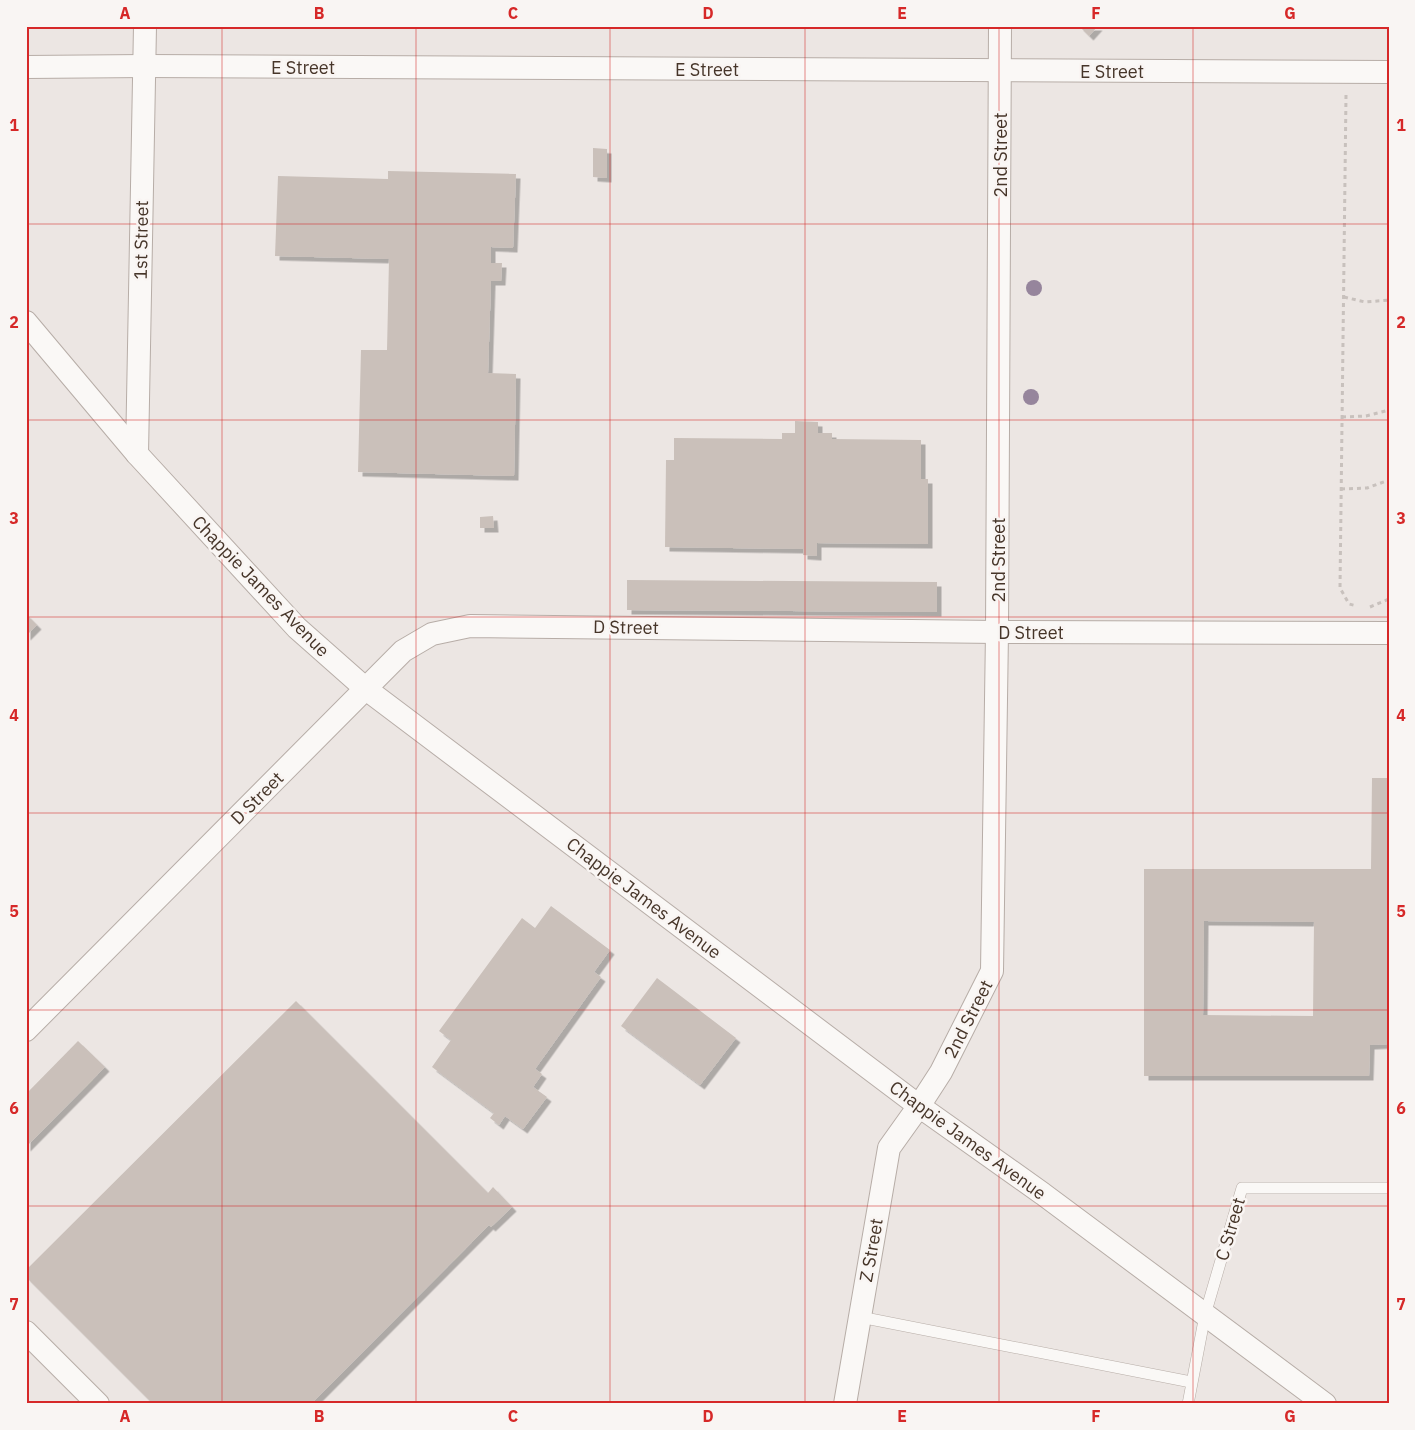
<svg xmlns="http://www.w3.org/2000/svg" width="1415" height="1430" font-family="'IBM Plex Sans',sans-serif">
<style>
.building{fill:#cac0ba;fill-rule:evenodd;filter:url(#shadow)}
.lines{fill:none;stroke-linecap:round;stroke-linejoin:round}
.lane-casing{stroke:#b7ada7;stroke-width:12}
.street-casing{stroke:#b7ada7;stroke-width:24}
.path{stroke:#c8c1bd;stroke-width:3;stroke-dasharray:4 4;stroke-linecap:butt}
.lane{stroke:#faf8f6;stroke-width:11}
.street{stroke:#faf8f6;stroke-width:22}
.tree{fill:#96859c}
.grid{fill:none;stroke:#d62828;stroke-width:1;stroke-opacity:0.55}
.labels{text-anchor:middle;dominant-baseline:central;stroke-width:5;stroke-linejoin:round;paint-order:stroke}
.street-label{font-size:18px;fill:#463529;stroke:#f9f5f3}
.neatline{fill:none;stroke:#d62828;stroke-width:2}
.grid-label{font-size:16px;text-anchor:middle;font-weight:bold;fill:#d62828}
</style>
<defs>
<filter id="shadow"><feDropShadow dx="4.5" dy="4.5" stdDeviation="0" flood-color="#0004"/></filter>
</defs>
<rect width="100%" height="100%" fill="#ece6e3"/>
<g class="building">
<path d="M1079 26H1098L1089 36Z"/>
<path d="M593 148 607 149V178L593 177Z"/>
<path d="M388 171 516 174 513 248 491 247V263H502L501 281H491L488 373 516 374 514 476 358 472 361 350H387L389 259 275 256 278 176 388 179Z"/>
<path d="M795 421 818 422V433H832V439L921 440V479H928V544L817 543V556L803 555V549L665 547 666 460H674V438L782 439V433H795Z"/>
<path d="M493 516 494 528H480V517Z"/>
<path d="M627 580 937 582V612L627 610Z"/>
<path d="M26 614 37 625 26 636Z"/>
<path d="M1372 778H1389V1044L1370 1045 1369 1076H1144V869H1371ZM1204 921 1314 922 1313 1016 1203 1015Z"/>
<path d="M551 906 610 950 594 972 601 977 535 1069 542 1074 533 1087 547 1097 523 1129 505 1116 499 1125 490 1118 494 1113 432 1067 451 1040 439 1031 522 918 535 928Z"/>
<path d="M657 978 736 1038 700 1085 621 1026Z"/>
<path d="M296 1001 488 1193 493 1187 512 1207 491 1227 489 1225 311 1404H153L26 1277V1270Z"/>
<path d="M78 1041 105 1067 26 1147V1094Z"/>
</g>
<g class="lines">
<defs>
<g id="lane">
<path d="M860 1317 1191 1382"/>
<path d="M1188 1404 1205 1315 1242 1188H1389"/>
</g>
<g id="street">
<path d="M26 67 145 66 1389 72"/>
<path d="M26 322 137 454 297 628 366 689 919 1106 1043 1194 1325 1404"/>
<path d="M137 454 145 26"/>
<path d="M26 1030 403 651 432 634 470 626 997 632 1389 633"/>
<path d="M26 1332 98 1404"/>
<path d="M845 1404 889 1148 919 1106 941 1072 992 971 997 632 1000 26"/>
</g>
</defs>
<use href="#lane" class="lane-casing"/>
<use href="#street" class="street-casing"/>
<g class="path">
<path d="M1346 95 1340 588 1349 604 1357 606"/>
<path d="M1344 297 1365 302 1389 300"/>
<path d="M1342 417 1366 416 1389 410"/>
<path d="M1341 489 1367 488 1389 480"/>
<path d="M1370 607 1389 599"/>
</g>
<use href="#lane" class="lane"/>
<use href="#street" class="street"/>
</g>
<g class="tree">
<circle cx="1034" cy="288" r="8"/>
<circle cx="1031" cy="397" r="8"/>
</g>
<path class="grid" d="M222 26V1404M416 26V1404M610 26V1404M805 26V1404M999 26V1404M1193 26V1404M26 224H1389M26 420H1389M26 617H1389M26 813H1389M26 1010H1389M26 1206H1389"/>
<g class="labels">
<g class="street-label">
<text x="303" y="67">E Street</text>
<text x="707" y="69">E Street</text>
<text x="1112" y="71">E Street</text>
<text transform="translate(1000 155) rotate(-90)">2nd Street</text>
<text transform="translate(141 240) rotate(-89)">1st Street</text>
<text transform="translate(998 560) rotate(-90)">2nd Street</text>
<text transform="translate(261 586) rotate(46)">Chappie James Avenue</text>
<text transform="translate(626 627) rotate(1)">D Street</text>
<text x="1031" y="632">D Street</text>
<text transform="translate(257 798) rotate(-45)">D Street</text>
<text transform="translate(644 898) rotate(37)">Chappie James Avenue</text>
<text transform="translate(968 1019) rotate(-63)">2nd Street</text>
<text transform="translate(968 1140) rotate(36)">Chappie James Avenue</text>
<text transform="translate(1230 1229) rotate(-74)">C Street</text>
<text transform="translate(871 1250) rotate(-80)">Z Street</text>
</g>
</g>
<rect width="1415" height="1430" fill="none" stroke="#f9f5f3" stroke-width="55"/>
<rect x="28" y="28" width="1360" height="1374" class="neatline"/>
<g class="grid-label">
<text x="125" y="19">A</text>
<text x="319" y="19">B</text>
<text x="513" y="19">C</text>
<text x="708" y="19">D</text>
<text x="902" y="19">E</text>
<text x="1096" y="19">F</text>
<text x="1290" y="19">G</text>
<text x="14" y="131">1</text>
<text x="1401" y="131">1</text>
<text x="14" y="328">2</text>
<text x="1401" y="328">2</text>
<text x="14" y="524">3</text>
<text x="1401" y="524">3</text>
<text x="14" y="721">4</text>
<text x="1401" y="721">4</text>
<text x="14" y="917">5</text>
<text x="1401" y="917">5</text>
<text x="14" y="1114">6</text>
<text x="1401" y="1114">6</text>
<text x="14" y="1310">7</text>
<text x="1401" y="1310">7</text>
<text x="125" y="1422">A</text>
<text x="319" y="1422">B</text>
<text x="513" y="1422">C</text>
<text x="708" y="1422">D</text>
<text x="902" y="1422">E</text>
<text x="1096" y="1422">F</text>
<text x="1290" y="1422">G</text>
</g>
</svg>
